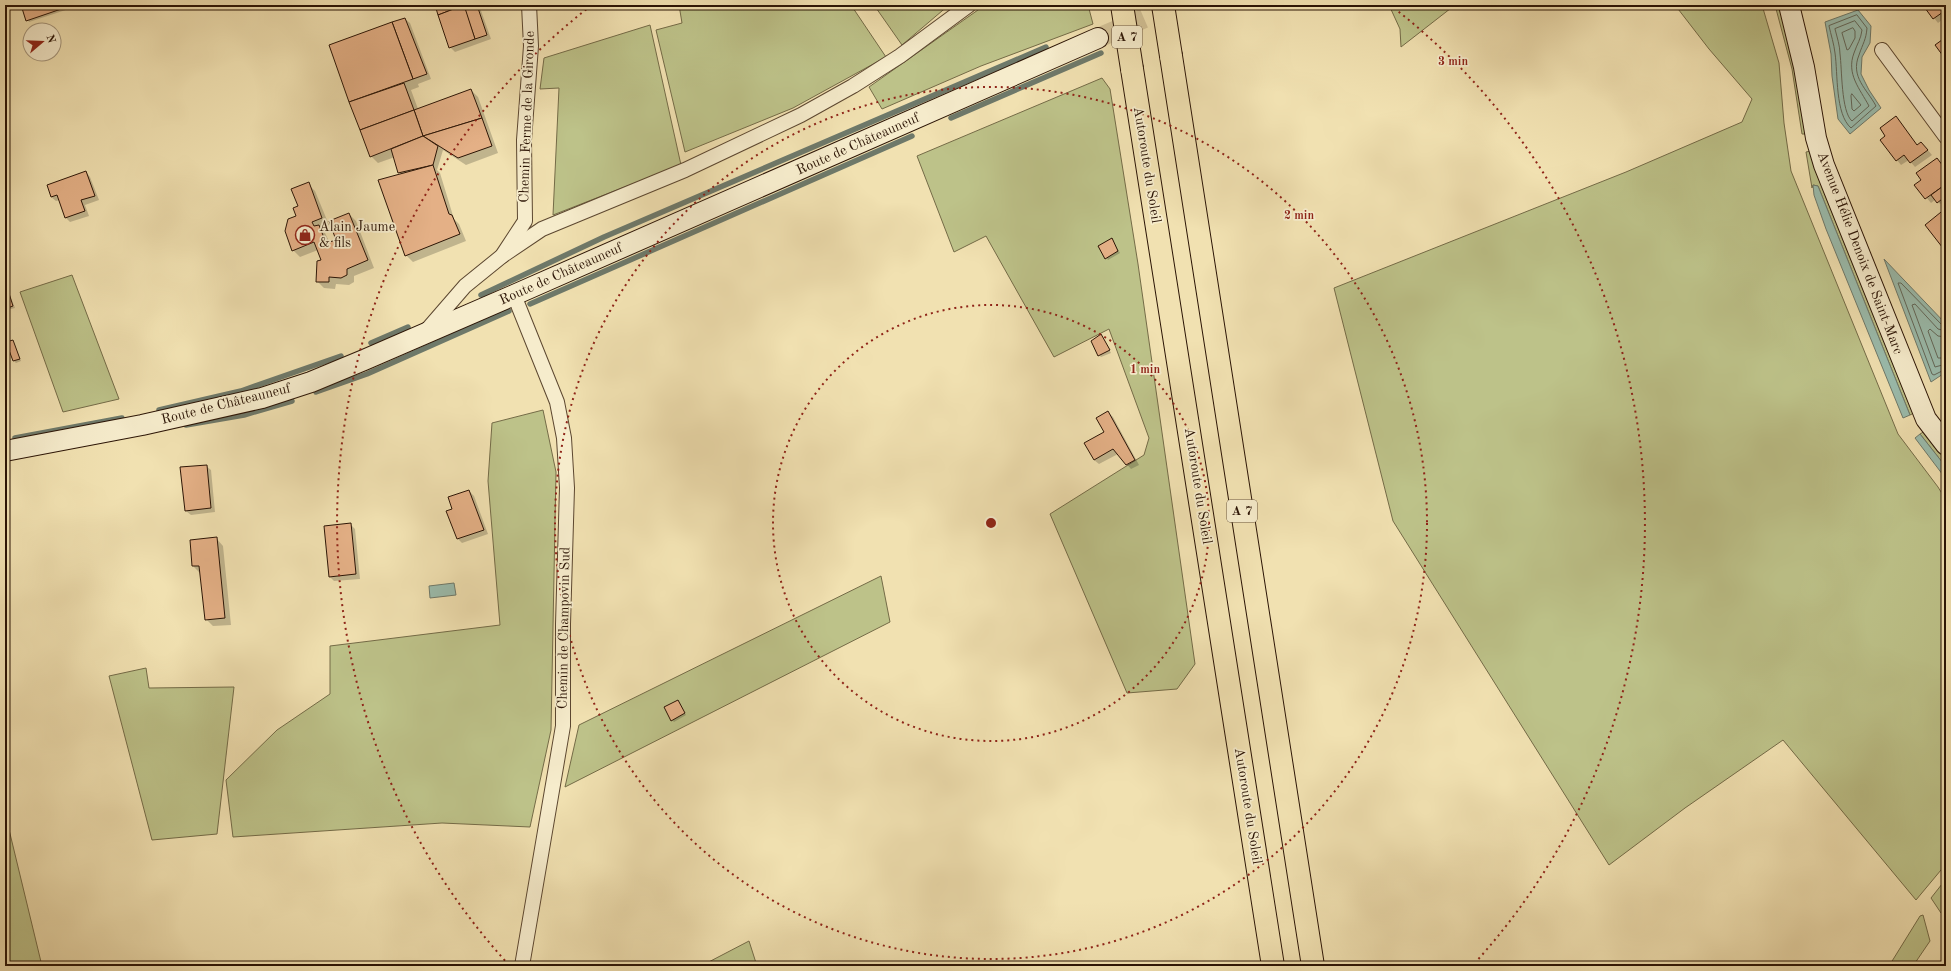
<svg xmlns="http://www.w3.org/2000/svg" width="1951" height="971" font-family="'Old Standard TT',serif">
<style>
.green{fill:#bdc289;stroke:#746b47}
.water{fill:#9bbdae;stroke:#6e796a}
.shadow{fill:#0003}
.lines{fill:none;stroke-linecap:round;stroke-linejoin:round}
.shore{stroke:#63685a;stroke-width:1}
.stream{stroke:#6e796a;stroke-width:5.5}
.building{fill:#e4b086;stroke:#2b1405}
.secondary-tunnel{stroke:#d3c297;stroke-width:20;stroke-dasharray:20 10;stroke-linecap:butt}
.street-casing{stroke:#5c4730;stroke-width:16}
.secondary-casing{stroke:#2b1405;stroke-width:22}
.highway-casing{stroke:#2b1405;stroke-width:24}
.street{stroke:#f6eccc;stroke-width:14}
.secondary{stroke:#f6eccc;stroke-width:20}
.highway{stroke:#f1e1b1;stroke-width:22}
.highway-bridge-casing{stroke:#2b1405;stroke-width:24;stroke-linecap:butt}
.highway-bridge{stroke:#f1e1b1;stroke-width:22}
.ring{fill:none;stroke:#8f2418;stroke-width:2;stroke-dasharray:2 4}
.labels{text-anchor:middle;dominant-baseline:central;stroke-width:3.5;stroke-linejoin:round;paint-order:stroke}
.shield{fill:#f6eccc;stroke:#685541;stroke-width:1}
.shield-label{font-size:13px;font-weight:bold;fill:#2b1405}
.street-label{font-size:14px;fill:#2b1405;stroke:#f6eccc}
.poi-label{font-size:14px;fill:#2b1405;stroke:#f6eccc;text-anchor:start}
.centre{fill:#8f2418;stroke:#f6eccc;stroke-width:2}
.ring-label{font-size:12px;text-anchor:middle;font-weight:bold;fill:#8f2418;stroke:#f6eccc;stroke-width:3.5;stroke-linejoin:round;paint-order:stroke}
</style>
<rect width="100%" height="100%" fill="#f1e1b1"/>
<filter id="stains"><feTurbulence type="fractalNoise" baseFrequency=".005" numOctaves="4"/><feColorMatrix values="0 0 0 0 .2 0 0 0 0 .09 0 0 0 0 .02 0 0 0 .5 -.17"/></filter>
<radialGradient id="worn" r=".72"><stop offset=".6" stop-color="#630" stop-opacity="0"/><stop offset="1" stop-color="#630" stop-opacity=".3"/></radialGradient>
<g class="green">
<path d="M679 5H851L886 57 793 108 685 152 656 30 682 23Z"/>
<path d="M874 5H949L902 45Z"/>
<path d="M985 5H1088L1093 24 981 66 882 109 869 87Z"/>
<path d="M1389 5H1455L1401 47 1400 29Z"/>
<path d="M1675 5H1762L1779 63 1784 123 1791 171 1898 434 1938 487 1946 500V864L1916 900 1783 740 1685 808 1609 865 1393 521 1334 288 1626 172 1742 122 1752 99 1709 49Z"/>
<path d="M1775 5H1779C1794 47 1799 91 1806 134H1802L1792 69Z"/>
<path d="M650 25 681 165 553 215 559 88 540 89 544 58Z"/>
<path d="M1102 78 1110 89 1138 264 1195 664 1177 689 1127 693 1050 514 1144 455 1149 438 1109 329 1054 357 986 236 954 252 917 156Z"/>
<path d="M1811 151 1914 413 1910 415 1818 186 1813 185 1812 188 1806 152Z"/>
<path d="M72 275 119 399 63 412 20 292Z"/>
<path d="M543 410 556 472 551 730 530 827 442 823 233 837 226 780 277 730 330 694V646L500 625 488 481 492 423Z"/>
<path d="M1925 431 1946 459V467L1920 434Z"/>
<path d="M881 576 890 622 565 787 579 725Z"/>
<path d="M146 668 149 688 234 687 217 834 152 840 109 676Z"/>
<path d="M5 813 42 966H5Z"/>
<path d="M1946 879V905L1941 913 1931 898Z"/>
<path d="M1923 915 1930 941 1913 966H1889L1920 916Z"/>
<path d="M749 941 757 966H701Z"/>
</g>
<g class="water">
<path d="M1858 10 1871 26 1870 43 1862 57 1861 74 1869 90 1881 108 1850 134 1838 119 1832 76 1831 54 1825 22Z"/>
<path d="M1813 185 1818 186 1910 415 1903 418 1826 229 1814 195Z"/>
<path d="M1884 259 1946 324V372L1931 382Z"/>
<path d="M1920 434 1946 467V479L1915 438Z"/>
<path d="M454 583 456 595 430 598 429 586Z"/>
</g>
<g class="shadow">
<path d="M22 5H81L29 22Z"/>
<path d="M436 5H479L491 39 455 52 450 47Z"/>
<path d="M1929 5H1946V17L1938 23 1934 18Z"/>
<path d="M405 19 410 23 431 79 418 84 419 87 411 90 418 109 471 90 478 97 498 153 466 165 443 150 437 170 440 173 454 219 459 224 466 241 413 262 406 255 401 175 395 157 378 163 371 156 331 45Z"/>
<path d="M1887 136 1926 148 1932 155 1915 167 1909 160 1901 165 1881 140Z"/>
<path d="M1946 170V199L1940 204 1936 199 1931 203 1916 185Z"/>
<path d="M86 172 90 177 99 200 85 205 89 216 70 222 66 218 60 200 56 201 51 197Z"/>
<path d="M308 184 315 191 329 225 321 228 325 233 330 243 337 240 349 214 356 221 374 268 354 276V282L349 285 336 284 335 289 324 288 317 281 322 260 318 250 300 257 293 250 299 207Z"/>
<path d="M1113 242 1120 253 1108 260 1100 247Z"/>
<path d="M7 288 15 308 7 310 5 308V289Z"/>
<path d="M1101 335 1111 353 1101 357 1099 355Z"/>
<path d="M13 341 21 361 16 363 14 361Z"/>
<path d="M1108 412 1113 417 1139 465 1131 469 1118 454 1099 464 1094 460 1105 432Z"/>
<path d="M206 466 211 470 215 512 191 515 186 511Z"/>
<path d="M5 472 7 474 10 516 5 517Z"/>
<path d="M469 491 474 496 488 534 462 543 458 539 453 509Z"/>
<path d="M350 524 355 529 360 579 334 581 330 577Z"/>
<path d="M216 538 223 546 231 625 213 626 206 619 200 573 193 566Z"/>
<path d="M678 701 686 715 674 722 672 720Z"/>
</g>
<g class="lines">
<g class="shore">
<path d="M1857 15 1867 28C1866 40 1863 43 1859 55 1850 77 1867 89 1876 106L1851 128C1835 114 1838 74 1835 53 1834 44 1831 35 1829 26Z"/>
<path d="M1855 21 1862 30C1861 39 1857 44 1854 53 1846 74 1860 89 1869 106L1852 121C1841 112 1842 68 1840 54 1840 46 1837 37 1835 29Z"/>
<path d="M1853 28 1855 31V38L1849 49 1847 50 1842 33Z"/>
<path d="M1852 94 1861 105 1854 111 1852 109 1851 96Z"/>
<path d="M1946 326 1942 325 1901 283H1898L1932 374 1934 375 1946 369"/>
<path d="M1946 331 1938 329 1915 304 1912 305 1935 367 1946 364"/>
<path d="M1946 337 1938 336 1930 329 1928 331 1938 358H1946"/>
</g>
<g class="stream">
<path d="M951 118 1101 53"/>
<path d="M481 295 604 237 1046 47"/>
<path d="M530 304 912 136"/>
<path d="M371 343 408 327"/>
<path d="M316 392 367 374 509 311"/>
<path d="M159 410 241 391 341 356"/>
<path d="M186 425 244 415 292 401"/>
<path d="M15 438 122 418"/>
</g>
</g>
<g class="building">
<path d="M21 5H73L26 21Z"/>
<path d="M435 5H464L438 15Z"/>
<path d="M463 5H477L487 35 475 39Z"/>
<path d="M464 5 475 39 449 48 438 15Z"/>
<path d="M1946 5V10L1933 19 1925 8 1928 5Z"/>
<path d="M405 18 427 74 413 79 392 22Z"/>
<path d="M392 22 413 79 349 102 329 45Z"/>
<path d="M1946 37V60L1935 45Z"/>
<path d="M404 83 414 110 360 130 349 102Z"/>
<path d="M471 89 482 118 423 136 414 110Z"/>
<path d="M414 110 423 136 370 157 360 130Z"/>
<path d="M1896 116 1917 145 1921 142 1928 150 1910 163 1904 155 1896 161 1880 140 1885 136 1880 128Z"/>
<path d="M482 118 492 146 458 158 423 136Z"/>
<path d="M423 136 438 146 433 165 398 173 391 149Z"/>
<path d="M1937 158 1946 170V184L1925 199 1914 185 1921 180 1916 173Z"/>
<path d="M433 165 449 214 452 215 460 234 405 256 378 180Z"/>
<path d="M86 171 95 196 81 200 85 211 65 218 57 195 51 197 47 185Z"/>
<path d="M309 182 322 218 312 222 314 226 319 225 326 243 336 240 329 221 349 213 368 260 347 269V275L341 278 329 277V282H316L317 261 321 260 314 242 292 251 285 231 288 219 296 216 293 208 298 206 291 189Z"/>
<path d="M1946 184V196L1937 203 1931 195Z"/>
<path d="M1946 208V252L1925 225Z"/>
<path d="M1112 238 1118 251 1105 259 1098 246Z"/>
<path d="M7 287 13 306 5 309V288Z"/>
<path d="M1101 334 1110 350 1098 356 1091 341Z"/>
<path d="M13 340 20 359 13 361 6 342Z"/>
<path d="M1108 411 1135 460 1126 465 1113 449 1094 460 1084 443 1104 432 1096 418Z"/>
<path d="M207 465 211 508 185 511 180 467Z"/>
<path d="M469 490 484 530 457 539 446 511 452 509 448 497Z"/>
<path d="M351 523 356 574 329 577 324 526Z"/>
<path d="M217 537 225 618 205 620 199 566H192L190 540Z"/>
<path d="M678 700 685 713 671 721 664 707Z"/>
</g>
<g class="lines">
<path class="secondary-tunnel" d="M1098 38 1175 5"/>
<defs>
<g id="street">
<path d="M1882 50 1946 137"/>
<path d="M502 256 542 229 685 170 801 115 853 86 900 56 969 5"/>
<path d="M514 295 557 402 564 438 567 488 563 624V726L522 966"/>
<path d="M426 331 465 286 502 256 525 221 524 140 531 46 529 5"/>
</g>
<g id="secondary">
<path d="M1789 5 1804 67 1816 138 1824 165 1926 419 1946 445"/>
<path d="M5 451 142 425 262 398 311 382 364 360 514 295 1098 38"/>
</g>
<g id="highway">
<path d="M1171 56 1313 966"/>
<path d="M1132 69 1273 966"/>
</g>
</defs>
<use href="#street" class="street-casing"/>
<use href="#secondary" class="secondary-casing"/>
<use href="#highway" class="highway-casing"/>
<use href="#street" class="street"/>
<use href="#secondary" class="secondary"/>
<use href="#highway" class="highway"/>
<defs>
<g id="highway-bridge">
<path d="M1122 5 1132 69"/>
<path d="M1163 5 1171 56"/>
</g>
</defs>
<use href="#highway-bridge" class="highway-bridge-casing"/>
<use href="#highway-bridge" class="highway-bridge"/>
</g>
<g class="ring">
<circle cx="991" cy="523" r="218"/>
<circle cx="991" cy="523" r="436"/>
<path d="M509 965A654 654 0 0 1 588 8M1394 8A654 654 0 0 1 1473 965"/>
</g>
<defs>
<symbol id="shop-ring" viewBox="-11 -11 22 22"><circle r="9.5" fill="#f6eccc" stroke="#8f2418" stroke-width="1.5"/><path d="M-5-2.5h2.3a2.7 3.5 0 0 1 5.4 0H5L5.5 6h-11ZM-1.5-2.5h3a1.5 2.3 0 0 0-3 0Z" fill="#8f2418"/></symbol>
</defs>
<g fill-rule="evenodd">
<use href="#shop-ring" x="294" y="224" width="22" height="22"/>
</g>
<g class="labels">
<g class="shield">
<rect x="1112" y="26" width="30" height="22" rx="3"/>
<rect x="1227" y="500" width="30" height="22" rx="3"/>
</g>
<g class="shield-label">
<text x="1127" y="37">A 7</text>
<text x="1242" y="511">A 7</text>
</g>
<g class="street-label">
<text transform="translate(527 117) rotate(-88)">Chemin Ferme de la Gironde</text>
<text transform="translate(858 144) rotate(-24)">Route de Châteauneuf</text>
<text transform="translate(1147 165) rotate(81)">Autoroute du Soleil</text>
<text transform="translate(1860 253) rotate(69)">Avenue Hélie Denoix de Saint-Marc</text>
<text transform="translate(561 274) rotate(-24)">Route de Châteauneuf</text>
<text transform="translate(226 404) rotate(-14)">Route de Châteauneuf</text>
<text transform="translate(1198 486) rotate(81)">Autoroute du Soleil</text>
<text transform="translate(564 628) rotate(-89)">Chemin de Champovin Sud</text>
<text transform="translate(1248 806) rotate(81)">Autoroute du Soleil</text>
</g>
<g class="poi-label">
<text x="319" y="227">Alain Jaume<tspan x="319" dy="16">&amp; fils</tspan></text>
</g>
</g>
<circle cx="991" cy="523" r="6" class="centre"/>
<g class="ring-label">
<text x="1453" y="65">3 min</text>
<text x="1299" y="219">2 min</text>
<text x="1145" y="373">1 min</text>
</g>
<rect width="1951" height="971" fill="none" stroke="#f1e1b1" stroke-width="20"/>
<rect x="6" y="6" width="1939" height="959" fill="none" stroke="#2b1405" stroke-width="2"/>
<rect x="10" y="10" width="1931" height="951" fill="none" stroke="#2b1405"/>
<g transform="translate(42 42) rotate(71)"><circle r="19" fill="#f6eccc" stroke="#a5967c"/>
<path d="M0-3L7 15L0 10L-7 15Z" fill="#8f2418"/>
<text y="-6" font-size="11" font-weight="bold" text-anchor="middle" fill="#2b1405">N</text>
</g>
<rect width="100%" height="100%" filter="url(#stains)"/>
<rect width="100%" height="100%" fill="url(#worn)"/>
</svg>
